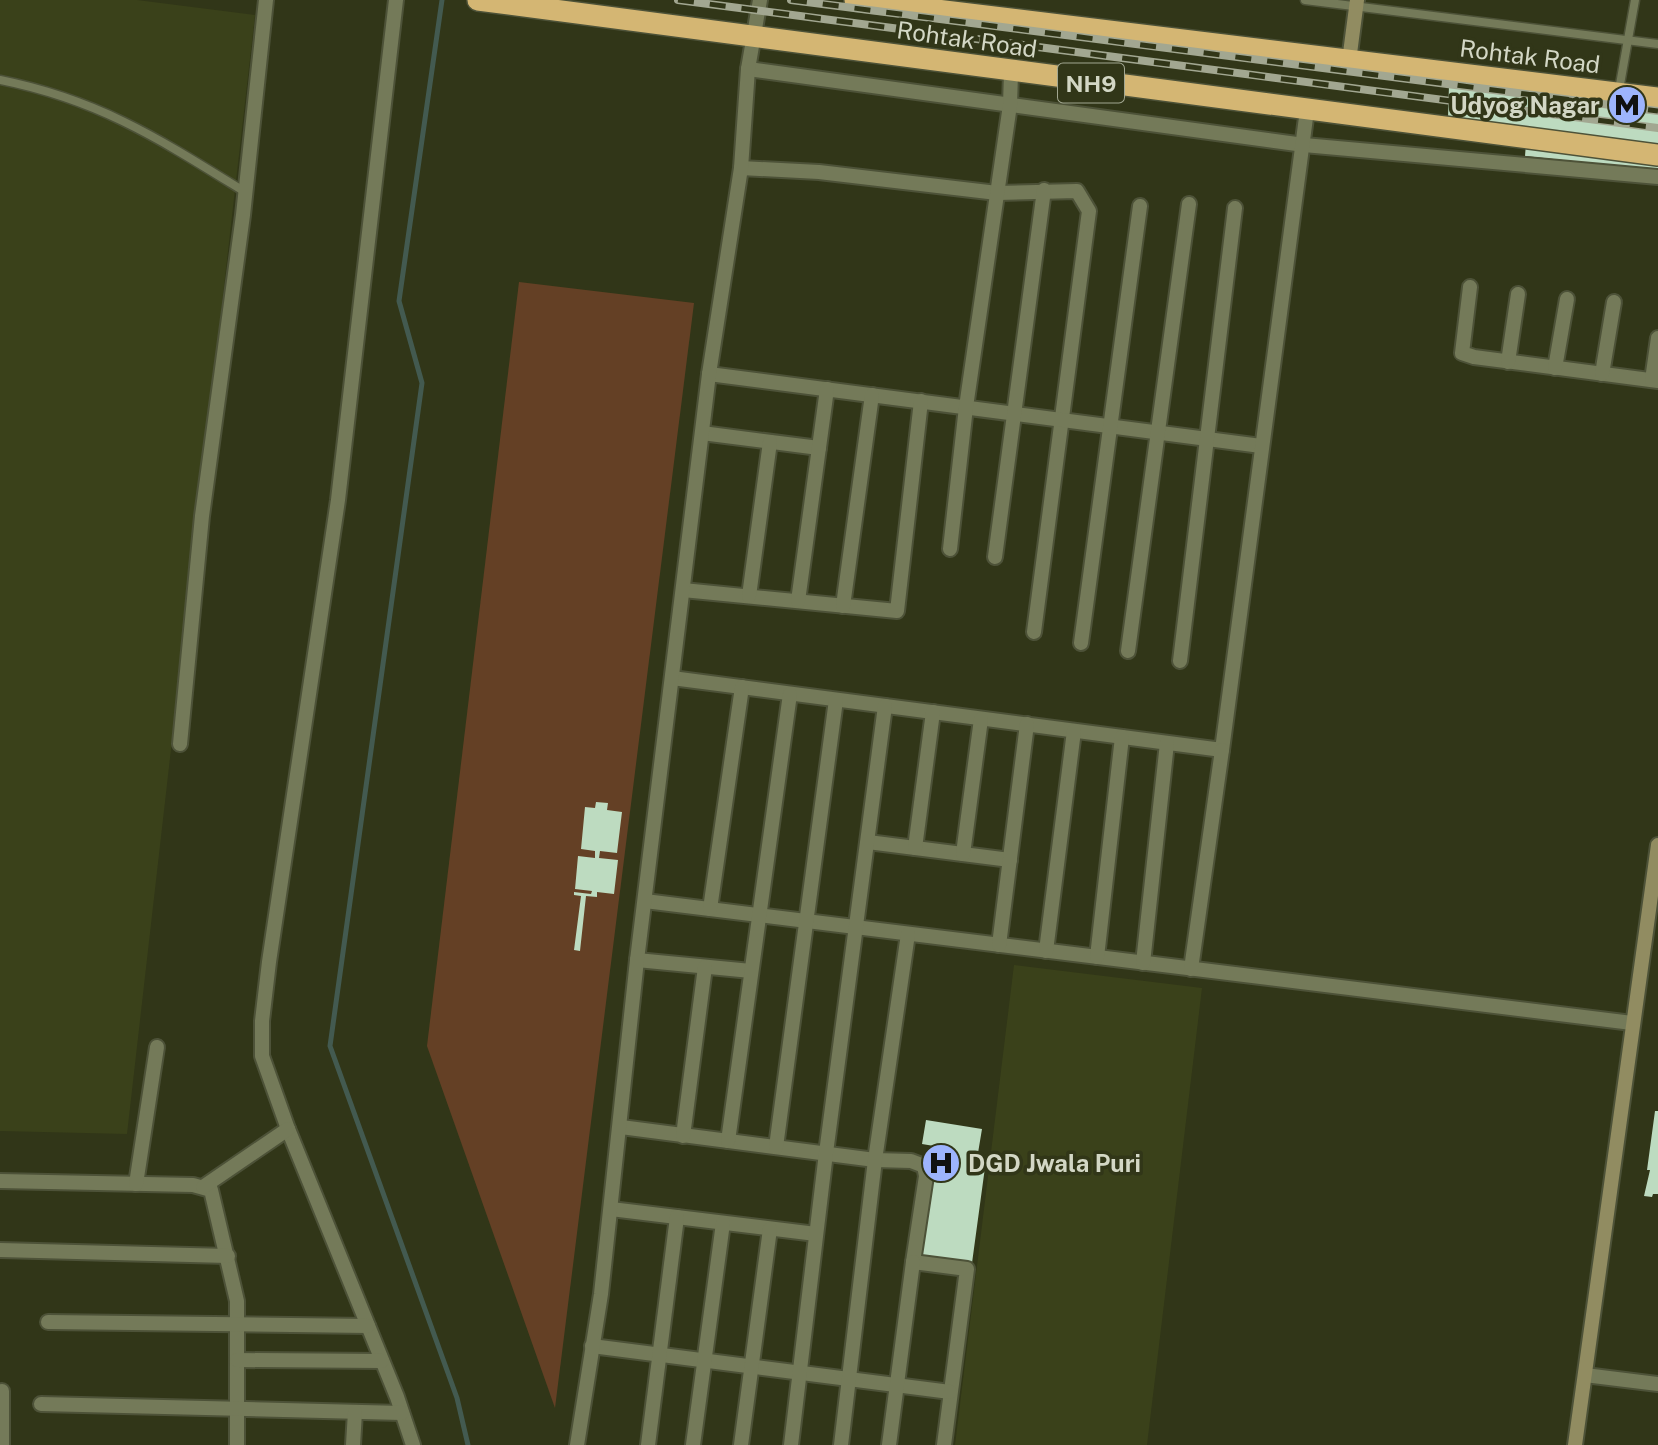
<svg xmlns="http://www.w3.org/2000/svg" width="1658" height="1445" font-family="'Public Sans',sans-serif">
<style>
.built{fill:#3a411a}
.green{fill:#644025}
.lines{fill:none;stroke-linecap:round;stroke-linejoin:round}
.stream{stroke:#435a50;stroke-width:5}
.building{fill:#bddbc0}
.lane-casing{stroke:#4d5238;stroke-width:11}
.street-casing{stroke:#4d5238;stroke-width:18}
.secondary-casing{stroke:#4d5238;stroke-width:18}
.highway-casing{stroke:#4d5238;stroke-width:24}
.lane{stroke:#747a59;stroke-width:8}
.street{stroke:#747a59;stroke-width:14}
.secondary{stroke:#918c61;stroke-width:14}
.highway{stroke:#d4b673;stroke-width:21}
.rail-casing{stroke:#a2a791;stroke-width:8}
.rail{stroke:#313618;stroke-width:5;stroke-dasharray:16;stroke-linecap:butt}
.labels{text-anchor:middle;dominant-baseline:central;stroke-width:7;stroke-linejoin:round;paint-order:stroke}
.shield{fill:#313618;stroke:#a2a791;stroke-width:2}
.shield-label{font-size:23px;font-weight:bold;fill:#d3d7c5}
.street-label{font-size:24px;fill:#d3d7c5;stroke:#313618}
.poi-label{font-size:24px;font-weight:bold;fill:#d3d7c5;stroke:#313618;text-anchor:end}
</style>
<rect width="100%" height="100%" fill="#313618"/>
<g class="built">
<path d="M0 0H137L255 15 127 1134 0 1131Z"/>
<path d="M1014 965 1202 988 1147 1445H955Z"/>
</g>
<path class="green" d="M519 282 694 303 555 1408 427 1046Z"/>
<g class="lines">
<path class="stream" d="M442 0 399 301 422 383 330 1046 457 1398 468 1445"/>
</g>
<g class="building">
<path d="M1536 73 1658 88V170L1525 156 1527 130 1448 118 1449 85 1533 96Z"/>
<path d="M596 802 608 803 607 810 622 812 617 853 600 851 599 858 618 860 614 894 597 892V897L586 896 580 951 574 950 581 896 574 895V892L591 894 592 891 575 889 578 856 595 858V851L581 849 585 807 595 808Z"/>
<path d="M1655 1111H1658V1194H1653L1652 1197 1644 1196 1650 1170H1647Z"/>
<path d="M926 1120 982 1129 978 1153 969 1151 968 1158 986 1160 972 1263 917 1256 930 1153 951 1156 952 1149 922 1144Z"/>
</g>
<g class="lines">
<defs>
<g id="lane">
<path d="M1305 0 1658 44"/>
<path d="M0 80C100 100 161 140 245 192"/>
<path d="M1619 90 1635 0"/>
</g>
<g id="street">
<path d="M396 0 338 500 269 962 262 1021V1056L288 1129 397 1397 413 1445"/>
<path d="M748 69 1304 145 1658 177"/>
<path d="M741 168 819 172 997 193 1077 191 1089 211 1034 632"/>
<path d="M1470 287 1462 353 1474 357 1658 381"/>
<path d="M1508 362 1518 294"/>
<path d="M1555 368 1567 299"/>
<path d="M709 374 1261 446"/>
<path d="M1602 374 1614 302"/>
<path d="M1652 380 1658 338"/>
<path d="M702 433 819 448"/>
<path d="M950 549 966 407 1010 105 1011 73"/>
<path d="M995 557 1044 190"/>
<path d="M683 590 897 611 921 401"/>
<path d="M749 596 770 442"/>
<path d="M798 601 827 389"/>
<path d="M843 606 872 395"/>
<path d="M1081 643 1140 206"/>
<path d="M1128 651 1189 204"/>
<path d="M1180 661 1235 208"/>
<path d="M672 678 1222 750 1307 110"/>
<path d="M180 744 202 516 243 215 266 0"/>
<path d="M868 842 1010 860"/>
<path d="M915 848 933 712"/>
<path d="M963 854 981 719"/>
<path d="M645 901 1632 1023"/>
<path d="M710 909 742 687"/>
<path d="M999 945 1027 724"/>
<path d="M1046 951 1074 731"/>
<path d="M1097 957 1122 737"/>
<path d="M637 960 751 971"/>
<path d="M1143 963 1167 743"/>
<path d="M1191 969 1222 750"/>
<path d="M621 1127 875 1160 911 1161 924 1166 926 1176 913 1262 967 1269 944 1445"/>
<path d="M683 1136 705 967"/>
<path d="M728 1141 790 694"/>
<path d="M776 1147 836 700"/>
<path d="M0 1181 193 1185 211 1190 237 1301V1445"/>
<path d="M136 1184 157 1047"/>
<path d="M203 1187 288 1129"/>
<path d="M611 1209 816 1234"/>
<path d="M0 1250 228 1256"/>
<path d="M48 1322 368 1326"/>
<path d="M592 1346 950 1392"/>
<path d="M237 1360 382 1361"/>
<path d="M1585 1375 1658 1384"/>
<path d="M41 1404 402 1413"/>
<path d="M2 1445V1391"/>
<path d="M353 1445 355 1412"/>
<path d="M577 1445 601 1294 637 960 709 374 741 168 748 69 760 0"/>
<path d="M648 1445 677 1217"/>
<path d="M693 1445 723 1223"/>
<path d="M741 1445 770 1229"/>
<path d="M791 1445 826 1153 885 706"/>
<path d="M841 1445 875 1160 908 934"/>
<path d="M889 1445 913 1262"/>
</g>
<g id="secondary">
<path d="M1349 61 1357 0"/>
<path d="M1575 1445 1658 845"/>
</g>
<g id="highway">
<path d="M478 0C871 51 1264 105 1658 155"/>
<path d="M855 0 1658 98"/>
</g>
</defs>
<use href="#lane" class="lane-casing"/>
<use href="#street" class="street-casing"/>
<use href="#secondary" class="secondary-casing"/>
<use href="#highway" class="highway-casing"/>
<use href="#lane" class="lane"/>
<use href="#street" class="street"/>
<use href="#secondary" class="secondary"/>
<use href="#highway" class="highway"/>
<defs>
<g id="rail">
<path d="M678 0 1658 128"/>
<path d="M791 0 1658 111"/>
</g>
</defs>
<use href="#rail" class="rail-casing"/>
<use href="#rail" class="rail"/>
</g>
<defs>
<symbol id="metro-disc" viewBox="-11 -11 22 22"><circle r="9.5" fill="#9db4fd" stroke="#313618"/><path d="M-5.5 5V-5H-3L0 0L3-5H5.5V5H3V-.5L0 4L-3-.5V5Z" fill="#111"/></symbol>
<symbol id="hospital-disc" viewBox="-11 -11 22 22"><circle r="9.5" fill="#9db4fd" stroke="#313618"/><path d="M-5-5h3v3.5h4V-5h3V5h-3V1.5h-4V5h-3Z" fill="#111"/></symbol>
</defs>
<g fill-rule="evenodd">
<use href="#metro-disc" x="1605" y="83" width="44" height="44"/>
<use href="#hospital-disc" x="919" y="1141" width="44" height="44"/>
</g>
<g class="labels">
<rect class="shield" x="1058" y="63.5" width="66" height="39" rx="5"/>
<g class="shield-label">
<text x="1091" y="83">NH9</text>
</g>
<g class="street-label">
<text transform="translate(967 39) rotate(8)">Rohtak Road</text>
<text transform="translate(1530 56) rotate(7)">Rohtak Road</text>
</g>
<g class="poi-label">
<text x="1600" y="105">Udyog Nagar</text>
<text x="968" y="1163" text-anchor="start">DGD Jwala Puri</text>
</g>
</g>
</svg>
